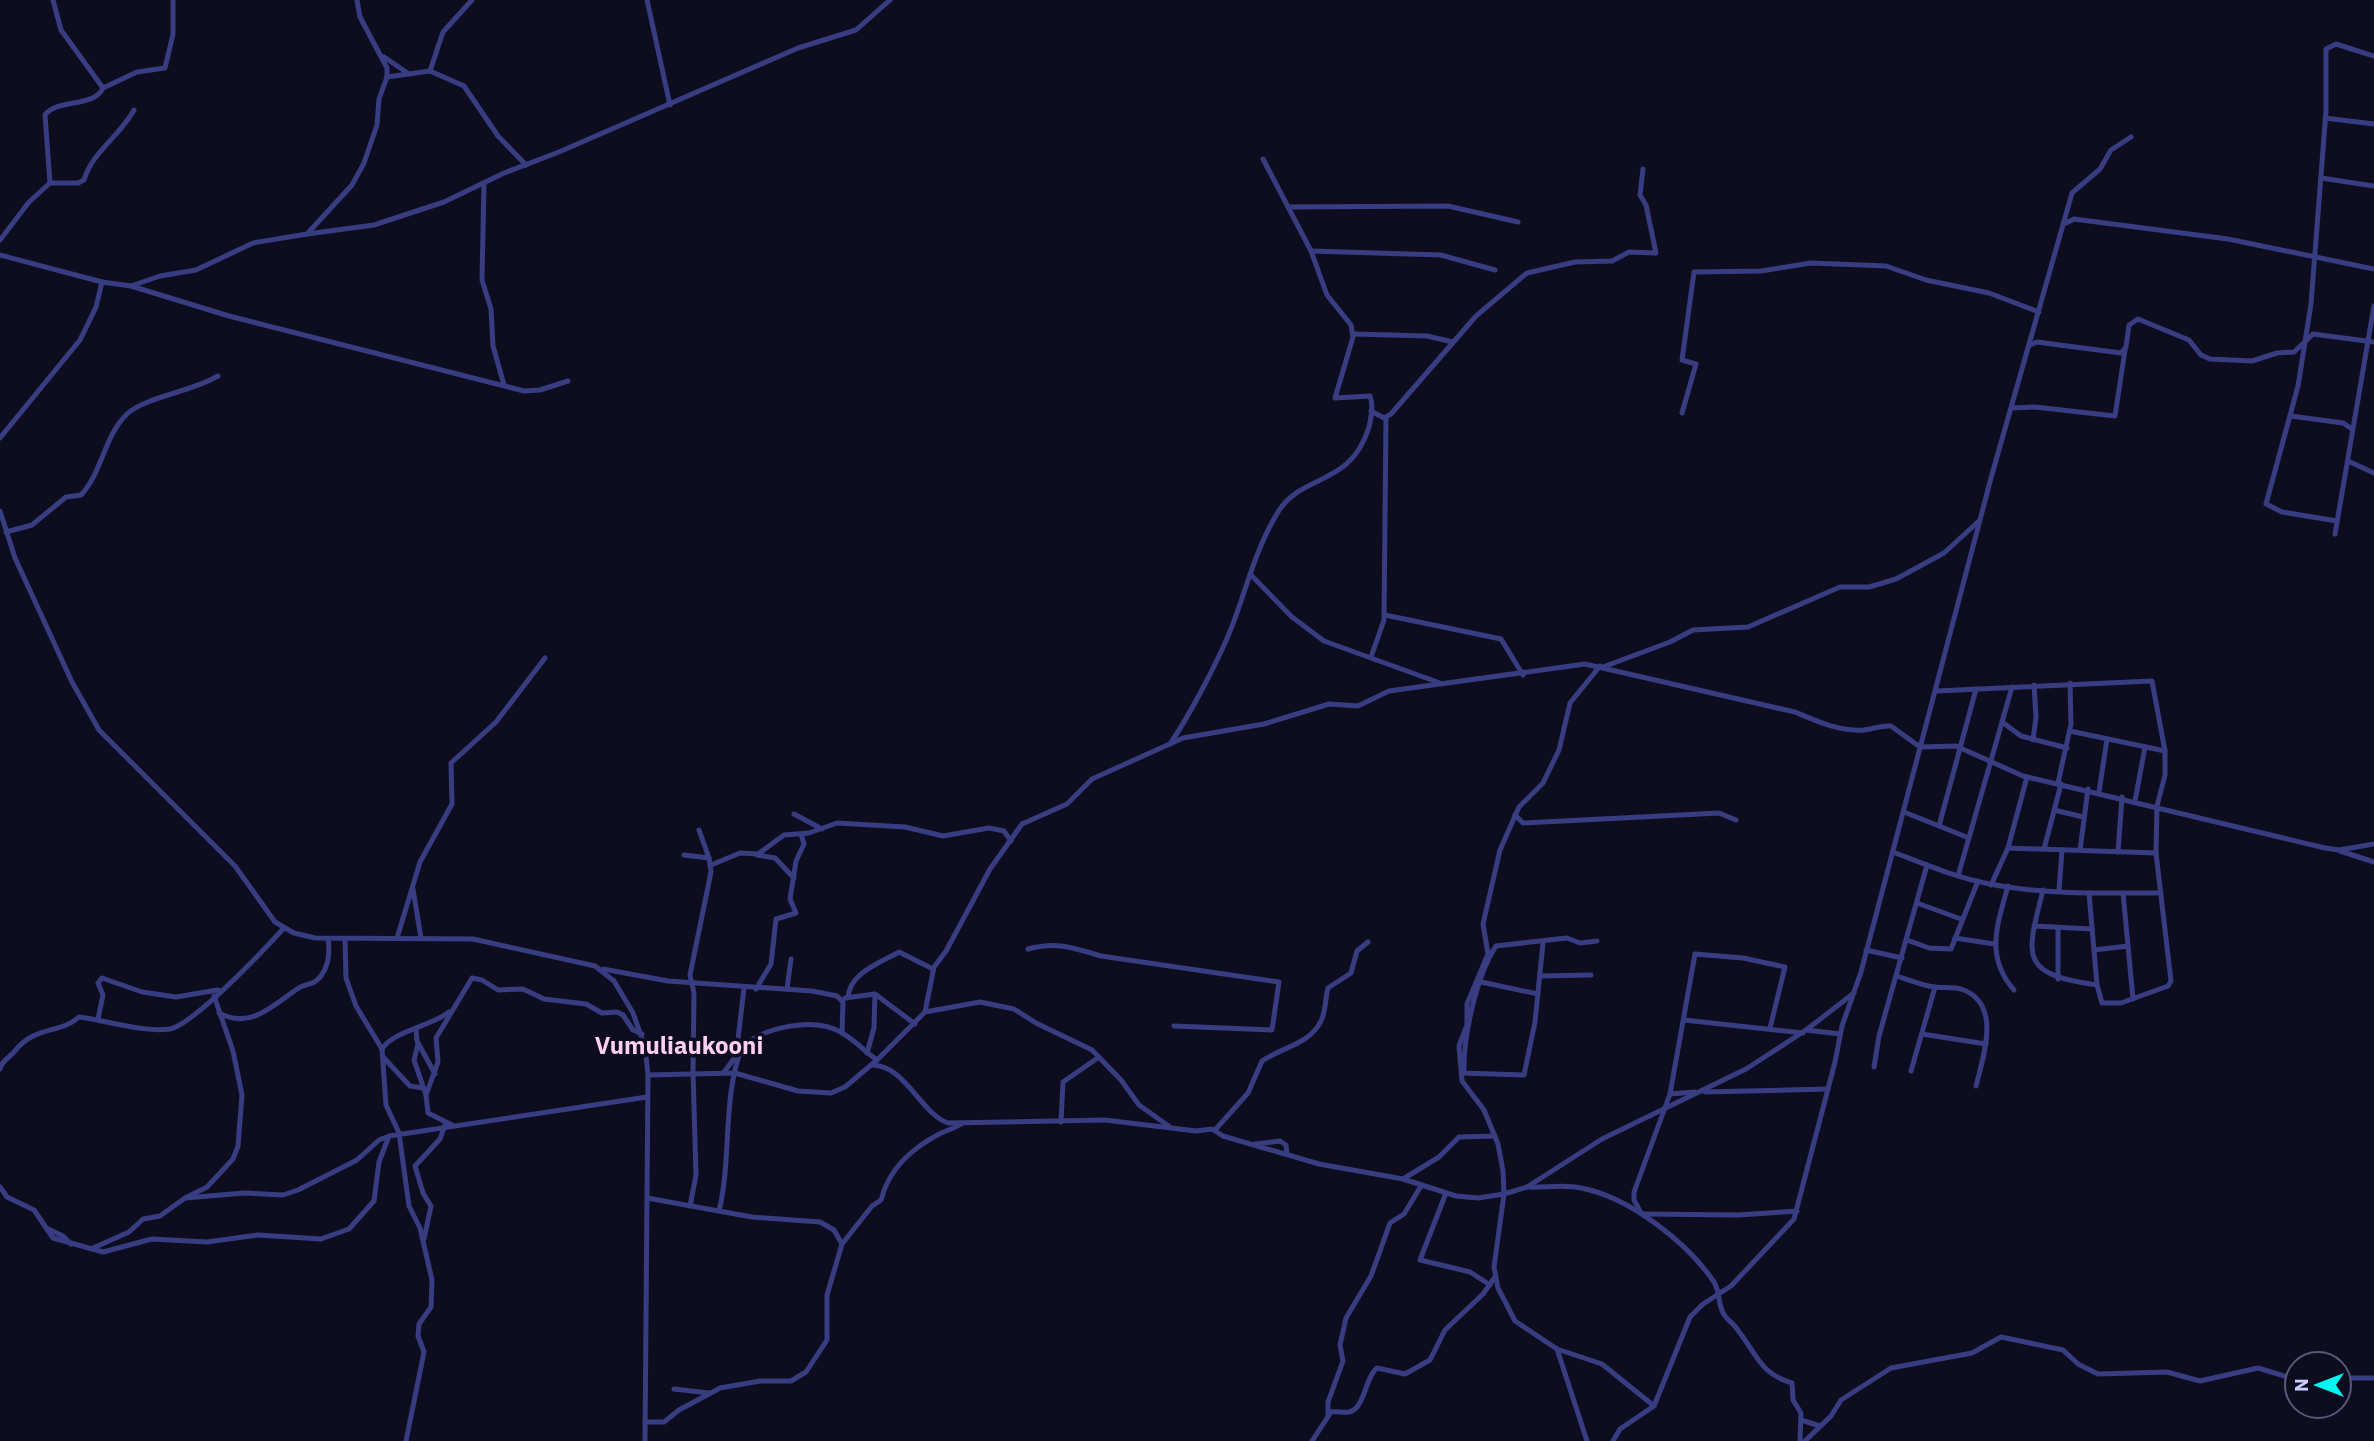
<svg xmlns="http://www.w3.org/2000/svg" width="2374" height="1441" font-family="'IBM Plex Sans',sans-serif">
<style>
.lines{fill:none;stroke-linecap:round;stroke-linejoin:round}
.street{stroke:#373d80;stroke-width:5}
.labels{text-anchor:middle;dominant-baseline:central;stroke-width:7;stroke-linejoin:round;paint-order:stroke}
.quarter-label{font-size:24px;font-weight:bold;fill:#ffcef3;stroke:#0e0d20}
</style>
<rect width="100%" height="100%" fill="#0e0d20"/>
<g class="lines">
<g class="street">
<path d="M647 0 670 105"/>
<path d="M384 57 409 74"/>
<path d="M430 71 464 86 498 136 526 165"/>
<path d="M387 77 430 71 443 32 472 0"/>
<path d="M103 88 137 72 165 68 173 34V0"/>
<path d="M2325 118 2374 124"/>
<path d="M2321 178 2374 186"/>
<path d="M50 183 45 115C58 98 94 108 103 88L61 30 53 0"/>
<path d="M484 183 482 280 491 309 493 346 504 385"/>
<path d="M1288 207 1448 206 1518 222"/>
<path d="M2064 224 2074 219 2228 239 2374 269"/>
<path d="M307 234 374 225 444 202 504 173 559 152 798 48 856 30 890 0"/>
<path d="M0 240 29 202 50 183H78L84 180C92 152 120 136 134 110"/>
<path d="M1311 251 1441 255 1495 270"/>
<path d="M0 255 102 282 131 286 160 276 196 270 253 243 307 234 352 185 364 163 377 125 379 99 387 77V68L360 17 357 0"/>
<path d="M131 286 229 316 524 391 540 390 568 381"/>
<path d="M1354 334 1427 336 1453 342"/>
<path d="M2030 345 2037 342 2121 353 2126 347 2129 325 2138 319 2189 340 2201 355 2210 359 2252 361 2277 353 2294 352 2313 334 2374 342"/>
<path d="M2011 408 2035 407 2115 416 2125 350"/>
<path d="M1371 411 1384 418 1391 414 1476 316 1527 273 1575 262 1612 261 1629 252 1656 253 1646 205 1640 195 1643 169"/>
<path d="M1682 413 1696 364 1682 360 1694 272 1761 271 1811 263 1886 266 1926 280 1989 293 2039 312"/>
<path d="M2291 416 2343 423 2352 429"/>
<path d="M0 438 80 340 96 307 102 282"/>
<path d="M2348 461 2374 473"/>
<path d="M0 511 15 558 72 682 99 730 235 866 275 922 294 933 315 938 473 939 595 966 614 981 633 1013 645 1047 648 1075 645 1441"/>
<path d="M2337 521 2282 512 2266 504 2298 386 2311 304 2326 111V49L2336 44 2374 56"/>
<path d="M6 532 32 525 66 497 81 495C102 473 104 436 127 414 145 397 191 392 218 376"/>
<path d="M2335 534 2374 306"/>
<path d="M1250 574 1292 617 1324 641 1440 683"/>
<path d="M1385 615 1501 639 1523 675"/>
<path d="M1371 657 1384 620 1386 418"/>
<path d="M1600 666 1570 703 1559 750 1543 783 1519 807 1500 850 1483 924 1488 954 1467 1004V1025L1459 1046 1462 1081 1484 1110 1498 1144 1503 1171 1504 1194 1494 1267 1498 1288 1515 1321 1557 1349 1602 1364 1654 1406"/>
<path d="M1603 667 1670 642 1693 630 1748 627 1840 587H1869L1896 579 1944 553 1979 521"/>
<path d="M1936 691 2152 681 2165 751V775L2157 806 2156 853 2171 981 2168 986 2121 1003H2102L2097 985 2089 893"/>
<path d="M2002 722 2021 736 2067 748"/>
<path d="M2070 731 2165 751"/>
<path d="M2033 740 2036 717 2034 685"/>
<path d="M1170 744C1191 713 1221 656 1234 621 1248 583 1257 546 1278 512 1303 472 1350 488 1369 427 1371 418 1374 405 1370 396L1335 398 1353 337 1351 325 1327 295 1311 251 1263 159"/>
<path d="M2058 783 2071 724 2070 683"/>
<path d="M2099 792 2107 739"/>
<path d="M2135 801 2145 747"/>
<path d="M2054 810 2083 817"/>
<path d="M1904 812 1969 838"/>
<path d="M794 814 822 829"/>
<path d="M1515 815 1523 823 1719 813 1736 820"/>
<path d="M1939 826 1976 689"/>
<path d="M2008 848 2156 853"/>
<path d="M2044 849 2061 784"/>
<path d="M2080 850 2088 789"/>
<path d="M2340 851 2374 862"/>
<path d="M1893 852C1925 864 1956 878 1990 884 2046 895 2105 893 2161 893"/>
<path d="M2118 852 2122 797"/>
<path d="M684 855 709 858"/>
<path d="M757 855 775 858 794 878"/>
<path d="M711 865 740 853 758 854 784 835 809 833 837 823 905 827 943 836 989 828 1004 831 1011 841"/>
<path d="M1958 876 2012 687"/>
<path d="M1991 885 2008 848 2027 777"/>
<path d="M2008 886C1997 925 1985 957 2014 990"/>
<path d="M413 889 421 938"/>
<path d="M2043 890C2026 957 2019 974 2097 985"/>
<path d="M2059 891 2062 850"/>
<path d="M2123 893 2133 999"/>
<path d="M1917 903 1961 919"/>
<path d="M2034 926 2092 929"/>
<path d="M2058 928V979"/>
<path d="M397 938 420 862 452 804 451 763 496 722 545 658"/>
<path d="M1955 938 1994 944"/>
<path d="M345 939 346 978 356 1006 382 1049 386 1105 399 1133 409 1206 420 1228 432 1280 431 1307 419 1324 418 1336 424 1352 406 1441"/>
<path d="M1907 940 1929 948 1951 949 1978 881"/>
<path d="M1028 949C1058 941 1073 948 1101 956L1279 982 1272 1030 1174 1026"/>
<path d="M1866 950 1902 958"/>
<path d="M2094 950 2128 946"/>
<path d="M603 969 668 981 812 991 837 996 843 1002 842 1033"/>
<path d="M1540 976 1591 975"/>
<path d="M1897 976C1909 980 1921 985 1934 987 1942 988 1952 987 1961 989 2003 1003 1983 1057 1976 1086"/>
<path d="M1481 982 1538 994"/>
<path d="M756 989 771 964 776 919 796 913 790 899 796 861 804 844 801 834"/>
<path d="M787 989 791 959"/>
<path d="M845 998 875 994 915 1024"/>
<path d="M848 998C849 973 880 963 899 952L933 969"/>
<path d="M925 1012 980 1002 1014 1009 1036 1023 1092 1050 1121 1080 1139 1105 1170 1127"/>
<path d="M219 1013C250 1030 274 1005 297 989 305 983 314 986 321 976 329 965 330 952 328 939"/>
<path d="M98 1019 103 995 98 983 102 978 142 992 176 997 218 990"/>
<path d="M1684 1020 1803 1033"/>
<path d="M416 1029 417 1041 435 1074"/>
<path d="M1806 1030 1840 1034"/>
<path d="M1922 1034 1986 1044"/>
<path d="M418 1044 414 1060 426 1095"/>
<path d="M382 1049C393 1031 432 1026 449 1012"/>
<path d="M867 1053 874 1028 875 994"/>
<path d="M384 1058 410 1086 423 1088"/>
<path d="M872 1065C905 1065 920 1113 948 1123L1105 1120 1196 1131 1212 1129 1223 1136 1319 1164 1403 1179 1456 1196 1478 1198 1504 1194 1527 1187 1602 1139 1746 1069 1806 1030 1854 993"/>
<path d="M1874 1067 1879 1036 1927 865"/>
<path d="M0 1069C2 1060 8 1059 14 1052 36 1024 59 1035 79 1017 105 1020 145 1033 170 1029 194 1024 265 949 283 929"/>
<path d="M1911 1071 1935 987"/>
<path d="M724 1072 736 1056 744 988"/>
<path d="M1462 1073 1524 1075 1535 1022 1543 943"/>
<path d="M1464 1073C1463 1038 1476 976 1496 946L1567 938 1580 943 1597 941"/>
<path d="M648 1075 735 1073 798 1091 831 1093 845 1087 877 1060 925 1012 934 967 946 951 990 869 1022 824 1067 804 1092 779 1183 738 1264 724 1329 704 1358 706 1389 691 1585 664 1795 712C1816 721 1840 732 1864 730 1874 729 1881 725 1891 726L1920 747 1956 746 2023 776 2325 848 2339 850 2374 844"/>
<path d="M1705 1092 1828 1089"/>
<path d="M1670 1094 1695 1092"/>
<path d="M1061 1122 1063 1082 1099 1057"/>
<path d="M452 1125 428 1113 426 1095 438 1062 436 1038 472 978 482 980 498 990 523 989 544 999 586 1004 602 1013 617 1012 623 1015 633 1030 642 1034"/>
<path d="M1215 1130 1248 1093 1262 1061C1282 1047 1309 1045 1321 1021 1326 1011 1325 999 1328 988L1351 973 1357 951 1368 942"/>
<path d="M1255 1144 1280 1141 1286 1145 1287 1154"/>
<path d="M1403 1179 1439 1157 1459 1137 1495 1136"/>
<path d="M0 1187 7 1197 34 1210 53 1238 103 1252 152 1239 207 1242 258 1235 321 1239 349 1229 374 1201 379 1162 389 1136 647 1097"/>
<path d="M1527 1187C1545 1188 1563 1184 1581 1188 1629 1197 1687 1242 1714 1282 1720 1292 1718 1303 1723 1313 1726 1319 1733 1323 1737 1329 1756 1353 1760 1374 1792 1383L1793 1400 1801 1413 1800 1441"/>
<path d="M1446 1193 1420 1260 1470 1272 1490 1285"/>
<path d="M185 1198 207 1187 233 1159 238 1146 242 1095 233 1051 214 996"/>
<path d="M690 1206 696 1175 693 1072 694 993 690 975 711 872 709 858 699 830"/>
<path d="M719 1211C732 1158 722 1098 742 1047 764 1027 815 1016 842 1033 855 1040 865 1052 877 1060"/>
<path d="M1641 1213 1634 1200V1192L1670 1094 1695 954 1743 958 1785 967 1770 1028"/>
<path d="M1644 1214 1738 1215 1797 1211"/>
<path d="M46 1228 63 1236 71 1244"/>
<path d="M424 1239 431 1206 423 1193 415 1166 440 1139 445 1125"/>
<path d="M842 1244 872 1206 881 1200C889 1168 912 1148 941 1133 948 1130 955 1128 961 1124"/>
<path d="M93 1248 129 1232 143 1219 160 1216 185 1198 244 1193 283 1195 298 1190 357 1160 379 1140 387 1137"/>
<path d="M1557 1349 1587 1441"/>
<path d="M2339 1378H2374"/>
<path d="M674 1389 709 1393"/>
<path d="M1328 1414V1402L1343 1361 1340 1345 1346 1318 1371 1276 1390 1223 1404 1214 1421 1186"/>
<path d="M1801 1420 1820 1426"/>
<path d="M645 1422H664L679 1410 720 1388 760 1381H791L806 1372 827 1340V1295L842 1244 834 1230 820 1222 752 1217 647 1198"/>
<path d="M1312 1441 1331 1412C1337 1411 1343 1413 1349 1412 1365 1409 1365 1377 1377 1368L1405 1374 1430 1360 1445 1330 1483 1294 1495 1277"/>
<path d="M1613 1441 1620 1429 1654 1406 1690 1317 1703 1304 1731 1286 1794 1219 1835 1062 1842 1026 1861 972 1991 478 2072 193 2100 169 2111 150 2131 137"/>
<path d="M1805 1441 1831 1416 1841 1400 1891 1368 1972 1353 2001 1337 2063 1350 2078 1364 2098 1374 2167 1372 2200 1381 2258 1368 2297 1380"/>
</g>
</g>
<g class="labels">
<g class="quarter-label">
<text x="679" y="1045">Vumuliaukooni</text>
</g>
</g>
<g transform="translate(2318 1385) rotate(270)"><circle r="33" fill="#0e0d20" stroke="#5a5979" stroke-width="2"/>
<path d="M0-5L12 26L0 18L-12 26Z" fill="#00f7f1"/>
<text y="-10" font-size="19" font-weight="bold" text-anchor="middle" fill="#ccccff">N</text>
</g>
</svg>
